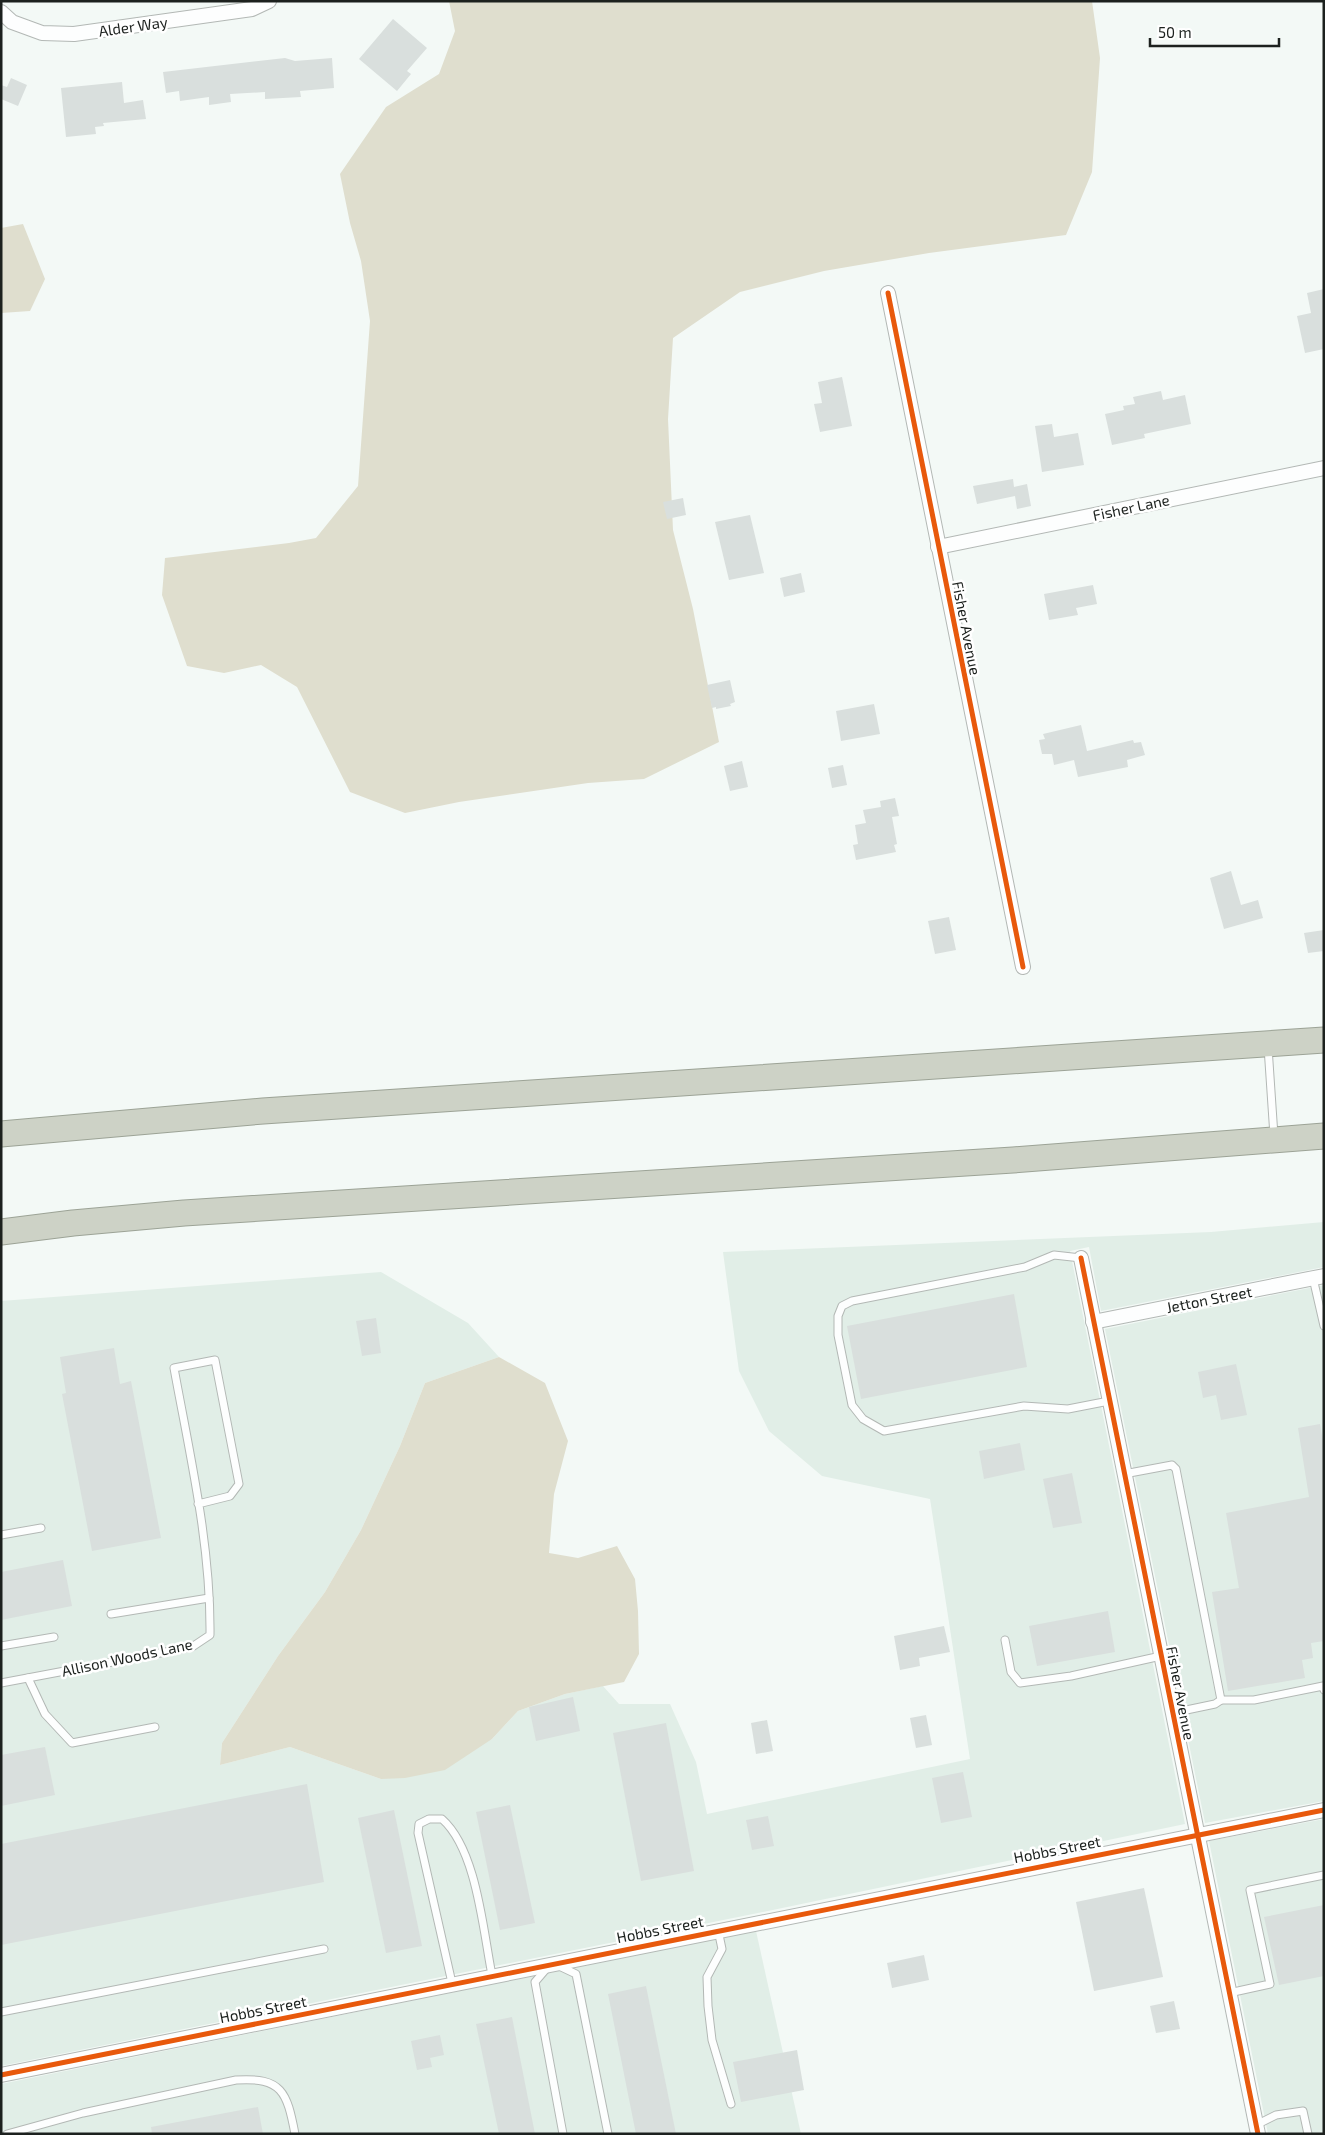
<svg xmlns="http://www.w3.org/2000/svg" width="1325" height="2135" font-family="'Exo 2',sans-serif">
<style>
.built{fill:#e1eee7}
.green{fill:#dfdece}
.building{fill:#d9dfdd}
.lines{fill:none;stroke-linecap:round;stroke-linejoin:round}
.service-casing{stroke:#b3b8b5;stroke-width:9}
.minor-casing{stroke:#b3b8b5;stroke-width:16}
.motorway-casing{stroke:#9ca396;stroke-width:27}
.service{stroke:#fdfefe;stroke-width:7}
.minor{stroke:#fdfefe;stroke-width:14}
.motorway{stroke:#cdd2c6;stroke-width:25}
.cycleway-casing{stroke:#fff;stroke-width:8}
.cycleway{stroke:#e8590c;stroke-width:5}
.labels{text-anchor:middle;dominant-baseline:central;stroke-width:5;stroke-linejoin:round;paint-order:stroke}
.street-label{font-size:15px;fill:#1c211e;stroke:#fff}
</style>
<rect width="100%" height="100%" fill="#f3f9f6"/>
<g class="built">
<path d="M1324 1222V1267L1101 1311 1089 1247 1070 1251 1185 1824 753 1914 1 2066V1301L381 1272 468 1323 499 1357 425 1383 400 1446 361 1530 325 1592 278 1656 222 1743 220 1765 290 1747 381 1779 492 1739 518 1711 565 1694 603 1686 619 1704H670L696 1762 707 1814 970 1759 930 1499 822 1476 769 1431 739 1371 723 1252 1211 1232Z"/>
<path d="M1324 1285V1801L1205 1823 1105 1329Z"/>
<path d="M1324 1819V2134H1268L1209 1841Z"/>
<path d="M756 1931 801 2134H1V2084Z"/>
</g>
<g class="green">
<path d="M449 1H1092L1100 58 1092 172 1066 235 929 253 824 271 740 292 673 338 668 419 673 530 693 609 719 742 644 779 588 783 459 802 405 813 350 792 297 687 261 665 224 673 187 666 162 595 165 558 289 543 316 538 358 486 370 321 361 261 350 223 340 174 386 107 439 74 455 31Z"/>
<path d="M23 224 45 279 30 311 1 313V228Z"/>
<path d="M499 1357 545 1383 568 1441 554 1494 549 1553 578 1558 617 1546 635 1579 638 1611 639 1654 624 1682 565 1694 518 1711 492 1739 445 1770 405 1778 381 1779 290 1747 220 1765 222 1743 278 1656 325 1592 361 1530 400 1446 425 1383Z"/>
</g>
<g class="building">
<path d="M393 19 427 48 407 71 411 74 397 91 359 59Z"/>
<path d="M285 58 295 61 332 58 334 88 300 91 301 97 265 99V92L230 94 231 102 209 105V97L180 101 179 91 166 93 163 72Z"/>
<path d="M11 78 27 85 18 106 1 99V85L7 87Z"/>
<path d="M122 82 124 103 143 100 146 119 103 123 104 126 95 127 96 134 66 137 61 88Z"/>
<path d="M1324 289V349L1305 353 1297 316 1311 313 1307 293Z"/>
<path d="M842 377 852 426 820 432 814 404 822 403 818 382Z"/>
<path d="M1161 391 1163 400 1185 395 1191 424 1144 434 1145 438 1112 445 1105 414 1124 410 1123 406 1135 404 1133 397Z"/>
<path d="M1052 424 1054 437 1078 433 1084 465 1042 472 1035 426Z"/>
<path d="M1013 479 1014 487 1027 484 1031 506 1017 509 1015 496 977 504 973 486Z"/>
<path d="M683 498 686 515 667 519 663 502Z"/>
<path d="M750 515 764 573 729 580 715 522Z"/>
<path d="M801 573 805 592 784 597 780 578Z"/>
<path d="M1093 585 1097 604 1076 608 1078 615 1049 620 1044 594Z"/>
<path d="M730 680 735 702 730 704 731 706 716 709V707L712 708 707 685Z"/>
<path d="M874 704 880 734 841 741 836 711Z"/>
<path d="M1081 725 1087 751 1133 740 1134 743 1141 742 1145 755 1127 760 1128 767 1078 777 1074 760 1054 765 1052 754H1042L1039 740 1045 739 1043 734Z"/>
<path d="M742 761 748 787 730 791 724 766Z"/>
<path d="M843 765 847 785 832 788 828 768Z"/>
<path d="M895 798 899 816 892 817 897 844 894 845 896 852 856 860 853 845 858 844 855 825 866 823 863 810 881 807 880 801Z"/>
<path d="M1231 871 1241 905 1258 900 1263 918 1224 929 1210 878Z"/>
<path d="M949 917 956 950 935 954 928 921Z"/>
<path d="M1324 930V951L1308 953 1304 933Z"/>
<path d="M1014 1294 1027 1367 861 1399 847 1326Z"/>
<path d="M376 1318 381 1353 362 1356 356 1321Z"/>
<path d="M114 1348 120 1384 131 1381 161 1538 92 1551 62 1394 66 1393 60 1357Z"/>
<path d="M1236 1364 1247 1415 1221 1420 1216 1395 1203 1398 1198 1372Z"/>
<path d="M1320 1424 1324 1447V1641L1311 1643 1313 1658 1302 1660 1305 1678 1228 1691 1212 1592 1239 1588 1226 1513 1309 1497 1298 1428Z"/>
<path d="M1020 1443 1025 1470 984 1479 979 1451Z"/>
<path d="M1072 1473 1082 1523 1053 1528 1043 1479Z"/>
<path d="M63 1560 72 1606 1 1620V1572Z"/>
<path d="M1108 1611 1115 1652 1037 1666 1029 1626Z"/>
<path d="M944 1626 950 1652 919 1658 920 1666 900 1670 894 1636Z"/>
<path d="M573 1697 580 1731 536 1741 529 1707Z"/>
<path d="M926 1715 932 1745 916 1748 910 1718Z"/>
<path d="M767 1720 773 1751 756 1754 751 1723Z"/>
<path d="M666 1723 694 1871 641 1881 613 1733Z"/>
<path d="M45 1747 55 1795 1 1806V1755Z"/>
<path d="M963 1772 972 1817 941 1823 932 1778Z"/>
<path d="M307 1784 324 1882 1 1945V1844Z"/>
<path d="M510 1805 535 1923 500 1930 476 1812Z"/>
<path d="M394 1810 422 1946 386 1953 358 1818Z"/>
<path d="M768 1816 774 1846 752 1850 746 1820Z"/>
<path d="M1144 1888 1163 1977 1094 1991 1076 1902Z"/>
<path d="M1324 1905V1976L1279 1985 1264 1917Z"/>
<path d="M924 1955 929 1980 892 1988 887 1963Z"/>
<path d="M646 1986 676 2134H636L608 1994Z"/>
<path d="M1174 2001 1180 2029 1156 2033 1150 2006Z"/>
<path d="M512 2017 535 2134H499L476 2024Z"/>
<path d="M440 2035 444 2055 430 2058 432 2067 417 2070 411 2041Z"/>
<path d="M797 2050 804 2090 741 2102 733 2062Z"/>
<path d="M258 2107 263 2134H152L151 2127Z"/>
</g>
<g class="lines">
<defs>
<g id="service">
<path d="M1268 1047 1274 1136"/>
<path d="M1081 1258 1054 1255 1025 1267 852 1301 842 1306 838 1316V1335L852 1405 863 1419 884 1431 1024 1406 1068 1409 1109 1401"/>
<path d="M1313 1278 1324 1326"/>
<path d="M1124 1474 1172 1465 1176 1469 1221 1700 1215 1704 1172 1713"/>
<path d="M1 1535 41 1528"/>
<path d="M111 1614 209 1598"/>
<path d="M1005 1640 1011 1672 1020 1683 1071 1676 1161 1656"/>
<path d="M1 1646 54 1637"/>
<path d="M28 1678 45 1714 72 1743 155 1727"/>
<path d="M1 1683 192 1647 210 1635C211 1545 190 1456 174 1368L215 1360 239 1484 230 1496 198 1504"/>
<path d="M1221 1700H1254L1323 1686 1324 1690"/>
<path d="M718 1930 722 1949 707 1977 708 2006 712 2040 731 2104"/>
<path d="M557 1965 576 1974 608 2134"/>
<path d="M547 1968 535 1982 563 2134"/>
<path d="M452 1983 418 1833 419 1824 429 1819H442C477 1850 483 1931 492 1975"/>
<path d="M1229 1993 1270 1984 1250 1890 1324 1875"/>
<path d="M1 2012 324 1949"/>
<path d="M1256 2125 1276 2115 1303 2111 1308 2134"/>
<path d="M7 2134 83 2113 236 2080C282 2077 287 2092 295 2134"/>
</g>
<g id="minor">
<path d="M1 12 12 22 42 33 74 34 252 9 269 1"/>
<path d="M888 293 1023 967"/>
<path d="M938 547 1324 468"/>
<path d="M1081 1258 1258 2134"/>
<path d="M1093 1322 1324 1276"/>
<path d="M1 2075 1324 1810"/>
</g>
<g id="motorway">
<path d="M1 1134 263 1111 1324 1040"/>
<path d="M1 1232 73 1223 184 1213 1013 1160 1324 1136"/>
</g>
</defs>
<use href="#service" class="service-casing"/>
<use href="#minor" class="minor-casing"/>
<use href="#motorway" class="motorway-casing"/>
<use href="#service" class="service"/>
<use href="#minor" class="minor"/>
<use href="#motorway" class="motorway"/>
<defs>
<g id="cycleway">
<path d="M888 293 1023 967"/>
<path d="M1081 1258 1258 2134"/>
<path d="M1 2075 1324 1810"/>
</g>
</defs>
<use href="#cycleway" class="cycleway-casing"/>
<use href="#cycleway" class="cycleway"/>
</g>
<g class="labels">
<g class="street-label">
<text transform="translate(133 26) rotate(-8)">Alder Way</text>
<text transform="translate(1131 507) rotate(-12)">Fisher Lane</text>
<text transform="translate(967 628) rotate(79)">Fisher Avenue</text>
<text transform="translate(1209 1299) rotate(-11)">Jetton Street</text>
<text transform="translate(127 1657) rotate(-12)">Allison Woods Lane</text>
<text transform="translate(1181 1693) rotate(79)">Fisher Avenue</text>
<text transform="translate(1057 1849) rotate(-11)">Hobbs Street</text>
<text transform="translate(660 1929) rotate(-11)">Hobbs Street</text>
<text transform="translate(263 2009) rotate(-11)">Hobbs Street</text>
</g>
</g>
<rect width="1325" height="2135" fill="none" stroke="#1c211e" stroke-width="5"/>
<path d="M1150 38v8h129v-8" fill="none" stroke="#1c211e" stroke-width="2.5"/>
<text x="1158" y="38" font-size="15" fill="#1c211e" stroke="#ffffff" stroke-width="4" paint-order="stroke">50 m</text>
</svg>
